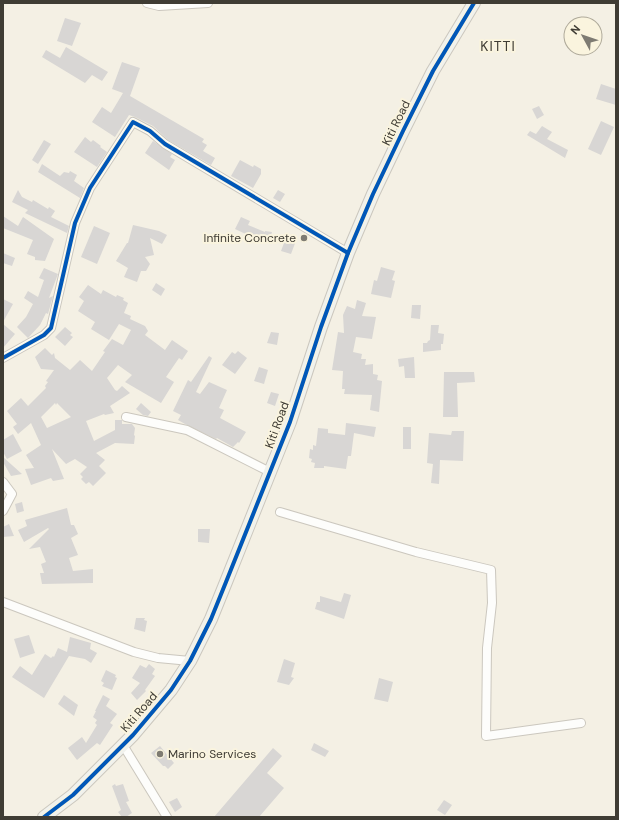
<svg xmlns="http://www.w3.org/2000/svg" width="619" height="820" font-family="'DM Sans',sans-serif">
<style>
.building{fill:#d8d6d4;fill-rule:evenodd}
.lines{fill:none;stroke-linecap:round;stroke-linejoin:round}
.street-casing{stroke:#cbc7be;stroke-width:10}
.secondary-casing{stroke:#cbc7be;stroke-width:14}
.street{stroke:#fdfdfb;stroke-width:8}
.secondary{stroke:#f1f2ed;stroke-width:12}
.cycleway-casing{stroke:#faf4de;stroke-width:6}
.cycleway{stroke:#0057b8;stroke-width:4}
.poi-dot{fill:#7e7b72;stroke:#faf4de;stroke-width:1.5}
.labels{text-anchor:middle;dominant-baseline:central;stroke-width:4;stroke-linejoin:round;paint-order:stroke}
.street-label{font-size:12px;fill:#3f3c34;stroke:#faf4de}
.poi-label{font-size:12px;fill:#3f3c34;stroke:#faf4de;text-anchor:end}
.quarter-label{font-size:14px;letter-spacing:1px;fill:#3f3c34;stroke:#faf4de}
</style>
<rect width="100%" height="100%" fill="#f4f0e4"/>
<g class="building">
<path d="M65 18 81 23 72 46 57 41Z"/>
<path d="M66 47 108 72 102 81 92 75 85 83 42 57 46 50 60 58Z"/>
<path d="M122 62 140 68 130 96 204 139 202 142 207 145 203 151 215 158 211 165 168 140 153 126 135 117 129 115 115 137 92 122 102 107 111 113 123 93 112 89Z"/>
<path d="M601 84 616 89V105L596 99Z"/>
<path d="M539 106 544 115 537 119 532 109Z"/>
<path d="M601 121 614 127 601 155 588 149Z"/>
<path d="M542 126 552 132 547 139 568 150 565 158 527 135 530 131 536 134Z"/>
<path d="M85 137 91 142 93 140 101 146 100 147 107 152 97 167 74 152Z"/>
<path d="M44 140 51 144 38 164 32 160Z"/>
<path d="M153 141 172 154 170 157 175 160 169 170 145 153Z"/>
<path d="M240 160 253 167 254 165 261 169V174L253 188 231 176Z"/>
<path d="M42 164 60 176 64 172 69 173 70 171 77 175 74 181 84 188 80 198 38 172Z"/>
<path d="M18 190 22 197 32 202 33 200 48 209 49 207 55 211 51 217 69 226 67 233 25 213 28 210 12 202Z"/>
<path d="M278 190 285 194 280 202 273 198Z"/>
<path d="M3 216 18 226 23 217 54 239 45 261 35 260V257L27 254 33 240 3 228Z"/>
<path d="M241 217 250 221 248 225 265 232V231L272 232 271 235 279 239 278 242 252 237 235 229Z"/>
<path d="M133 225 159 231 167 235 162 244 150 238 154 255 145 257 150 264 146 271H141L137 282 124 277 128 268 116 261 127 243H128Z"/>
<path d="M94 226 110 233 97 264 81 257Z"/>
<path d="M287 235 297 238 291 254 281 251Z"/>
<path d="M3 253 15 258 12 266 3 263Z"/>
<path d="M381 267 395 271 392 280 395 281 391 298 371 294 374 280 377 281Z"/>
<path d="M44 268 58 274 49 298 53 296 48 314 46 313 40 325 28 338 17 327 26 317 33 304 24 298 28 291 38 297 44 280 39 278Z"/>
<path d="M156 283 165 289 161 296 152 290Z"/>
<path d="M88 285 101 294 103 290 116 297 117 295 124 298 123 300 128 303 124 313 131 316 130 319 145 326 148 331 145 335 165 350 172 340 188 351 182 360 179 358 166 377 174 382 161 403 125 382 132 375 118 365 107 378 115 390 117 391 122 386 130 393 110 406 114 413 105 415 104 414 86 421 94 441 115 430V420H122V424H132L135 428 134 435 135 436 134 444 115 443 96 453 105 460 99 466 106 473 93 486 89 482 86 484 81 479 83 477 80 474 87 467 75 459 66 464 52 449 64 479 53 481 51 478 31 485 25 469 34 468 26 455 41 445 31 423 18 434 13 427 17 424 7 411 21 398 28 406 46 388 45 386 48 382 46 381 54 370 41 369 35 357 45 348 52 355 54 353 55 358 70 370 80 360 92 371 105 352 103 351 112 339 123 345 131 330 119 324 109 340 91 329 95 322 78 311 84 301 79 297ZM55 403 56 405 57 403 71 417 47 428 41 417Z"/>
<path d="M3 299 13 304 3 322Z"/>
<path d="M357 300 366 303 362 316 376 317 372 339 356 337 353 352 362 354 361 359H366L365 365 373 364V374L378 375 377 380 382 381 379 412 370 410 372 395 344 394 345 389H342L343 371 332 370 338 332 344 333 343 315 347 306 355 309Z"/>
<path d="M412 305H421L420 319 411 318Z"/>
<path d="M3 324 15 334 3 348Z"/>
<path d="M431 325H439L438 333 444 334 443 344H441V350L423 352V343H427L428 341 430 340Z"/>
<path d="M65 327 72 333 70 335 73 337 65 346 55 337Z"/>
<path d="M271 332 279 333 277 345 267 343Z"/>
<path d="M238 351 247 358 235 374 222 365 232 352 235 354Z"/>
<path d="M209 356 212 358 196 392 200 394 209 382 227 390 219 408 224 410 220 418 246 432 239 443 238 442 233 447 217 438 216 439 185 424 178 420 181 415 173 411 188 380 191 382Z"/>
<path d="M414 357 415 378H405L404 366 399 367 398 359Z"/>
<path d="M259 367 268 370 264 384 254 381Z"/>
<path d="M444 372H474L475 382 457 383 458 417H443Z"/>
<path d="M271 392 279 394 275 406 267 403Z"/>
<path d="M141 403 151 412 148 416 143 415 136 409Z"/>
<path d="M346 423 376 427 374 437 354 433 351 456H348L346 469 324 466V468H314L315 463 311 462 312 459 309 458 310 449 313 450V445L316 446 318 428 328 429V433L345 435Z"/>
<rect x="403" y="427" width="8" height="22"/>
<path d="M452 431H464L463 461 440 460 439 484 431 483 433 464 427 463 429 433 451 435Z"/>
<path d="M13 434 22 451 7 459 3 452V440Z"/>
<path d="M3 457 22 474 11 476 3 462Z"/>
<path d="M22 502 24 511 17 513 15 504Z"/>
<path d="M67 508 71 525H74L78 534 71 538 78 555 69 558 73 571 93 569V583L42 584 40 573H44L41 564 46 562 40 547 29 549 49 529 48 528 24 542 18 530 27 526 25 520Z"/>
<path d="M9 524 14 536 3 537V527Z"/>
<path d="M198 529H210L209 543 198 542Z"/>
<path d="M344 593 351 595 344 619 315 609 317 602H320V596L341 602Z"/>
<path d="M136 618H145L144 620 147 621 145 632 134 629Z"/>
<path d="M29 635 35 653 20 658 14 639Z"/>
<path d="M70 637 91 643 90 649 97 653 91 663 85 659 69 656 44 698 12 677 20 666 32 675 45 654 51 658 53 656 54 657 58 648 67 652Z"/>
<path d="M284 659 295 663 291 677 294 678 289 685 277 682Z"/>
<path d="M149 664 155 669 152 674 155 676 145 690 146 691 137 700 131 693 140 683 132 678 140 665 146 668Z"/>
<path d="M106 670 116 675 115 677 117 678 112 690 102 686 104 683 101 681Z"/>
<path d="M379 678 393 682 388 702 374 699Z"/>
<path d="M64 695 78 705 74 716 58 704Z"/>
<path d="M103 695 110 699 106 706 117 714 110 723 113 725 100 745 97 743 77 760 68 748 82 737 86 743 97 725 95 723 97 720 93 717 96 711H95Z"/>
<path d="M314 743 329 751 325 757 311 750Z"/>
<path d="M160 746 174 763 168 769 165 766H163L151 753Z"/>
<path d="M273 748 282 756 267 773 284 788 259 817H214Z"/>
<path d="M115 784 116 786 123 784 129 801 126 802 132 813 126 817H122L118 812 121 810 112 786Z"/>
<path d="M177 798 182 807 175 812 169 802Z"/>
<path d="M444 800 452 805 445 815 437 810Z"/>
</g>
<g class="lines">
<defs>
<g id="street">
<path d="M147 3 159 6 208 3"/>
<path d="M3 358 44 335 51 328 75 223 90 188 133 122 150 131 165 144 348 253"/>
<path d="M126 417 187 430 270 472"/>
<path d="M3 482 12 494 3 511"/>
<path d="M280 512 416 552 491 570 492 603 487 648 486 736 581 723"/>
<path d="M3 602 134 652 158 658 190 661"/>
<path d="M123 745 167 817"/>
</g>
<path id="secondary" d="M44 817 73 795 133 735 171 690 190 661 211 619 226 582 290 422 321 327 348 253 373 194 403 131 433 71 474 3"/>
</defs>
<use href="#street" class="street-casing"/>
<use href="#secondary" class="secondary-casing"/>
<use href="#street" class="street"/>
<use href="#secondary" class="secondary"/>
<defs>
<g id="cycleway">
<path d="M3 358 44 335 51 328 75 223 90 188 133 122 150 131 165 144 348 253"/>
<path d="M44 817 73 795 133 735 171 690 190 661 211 619 226 582 290 422 321 327 348 253 373 194 403 131 433 71 474 3"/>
</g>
</defs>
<use href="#cycleway" class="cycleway-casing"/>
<use href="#cycleway" class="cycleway"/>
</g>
<g class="poi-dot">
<circle cx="304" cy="238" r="4"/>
<circle cx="160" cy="754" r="4"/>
</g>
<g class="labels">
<g class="street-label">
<text transform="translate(396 123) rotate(-64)">Kiti Road</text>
<text transform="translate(277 425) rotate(-70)">Kiti Road</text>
<text transform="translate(139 712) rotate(-49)">Kiti Road</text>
</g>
<g class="poi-label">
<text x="296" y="238">Infinite Concrete</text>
<text x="168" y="754" text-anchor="start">Marino Services</text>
</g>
<g class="quarter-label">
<text x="498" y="46">KITTI</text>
</g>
</g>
<rect width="619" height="820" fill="none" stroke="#3f3c34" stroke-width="8"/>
<g transform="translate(583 36) rotate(310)"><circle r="19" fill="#faf4de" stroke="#afaa9a"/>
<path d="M0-3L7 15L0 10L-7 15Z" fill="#7e7b72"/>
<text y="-6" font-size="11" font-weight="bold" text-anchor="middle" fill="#3f3c34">N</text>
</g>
</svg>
